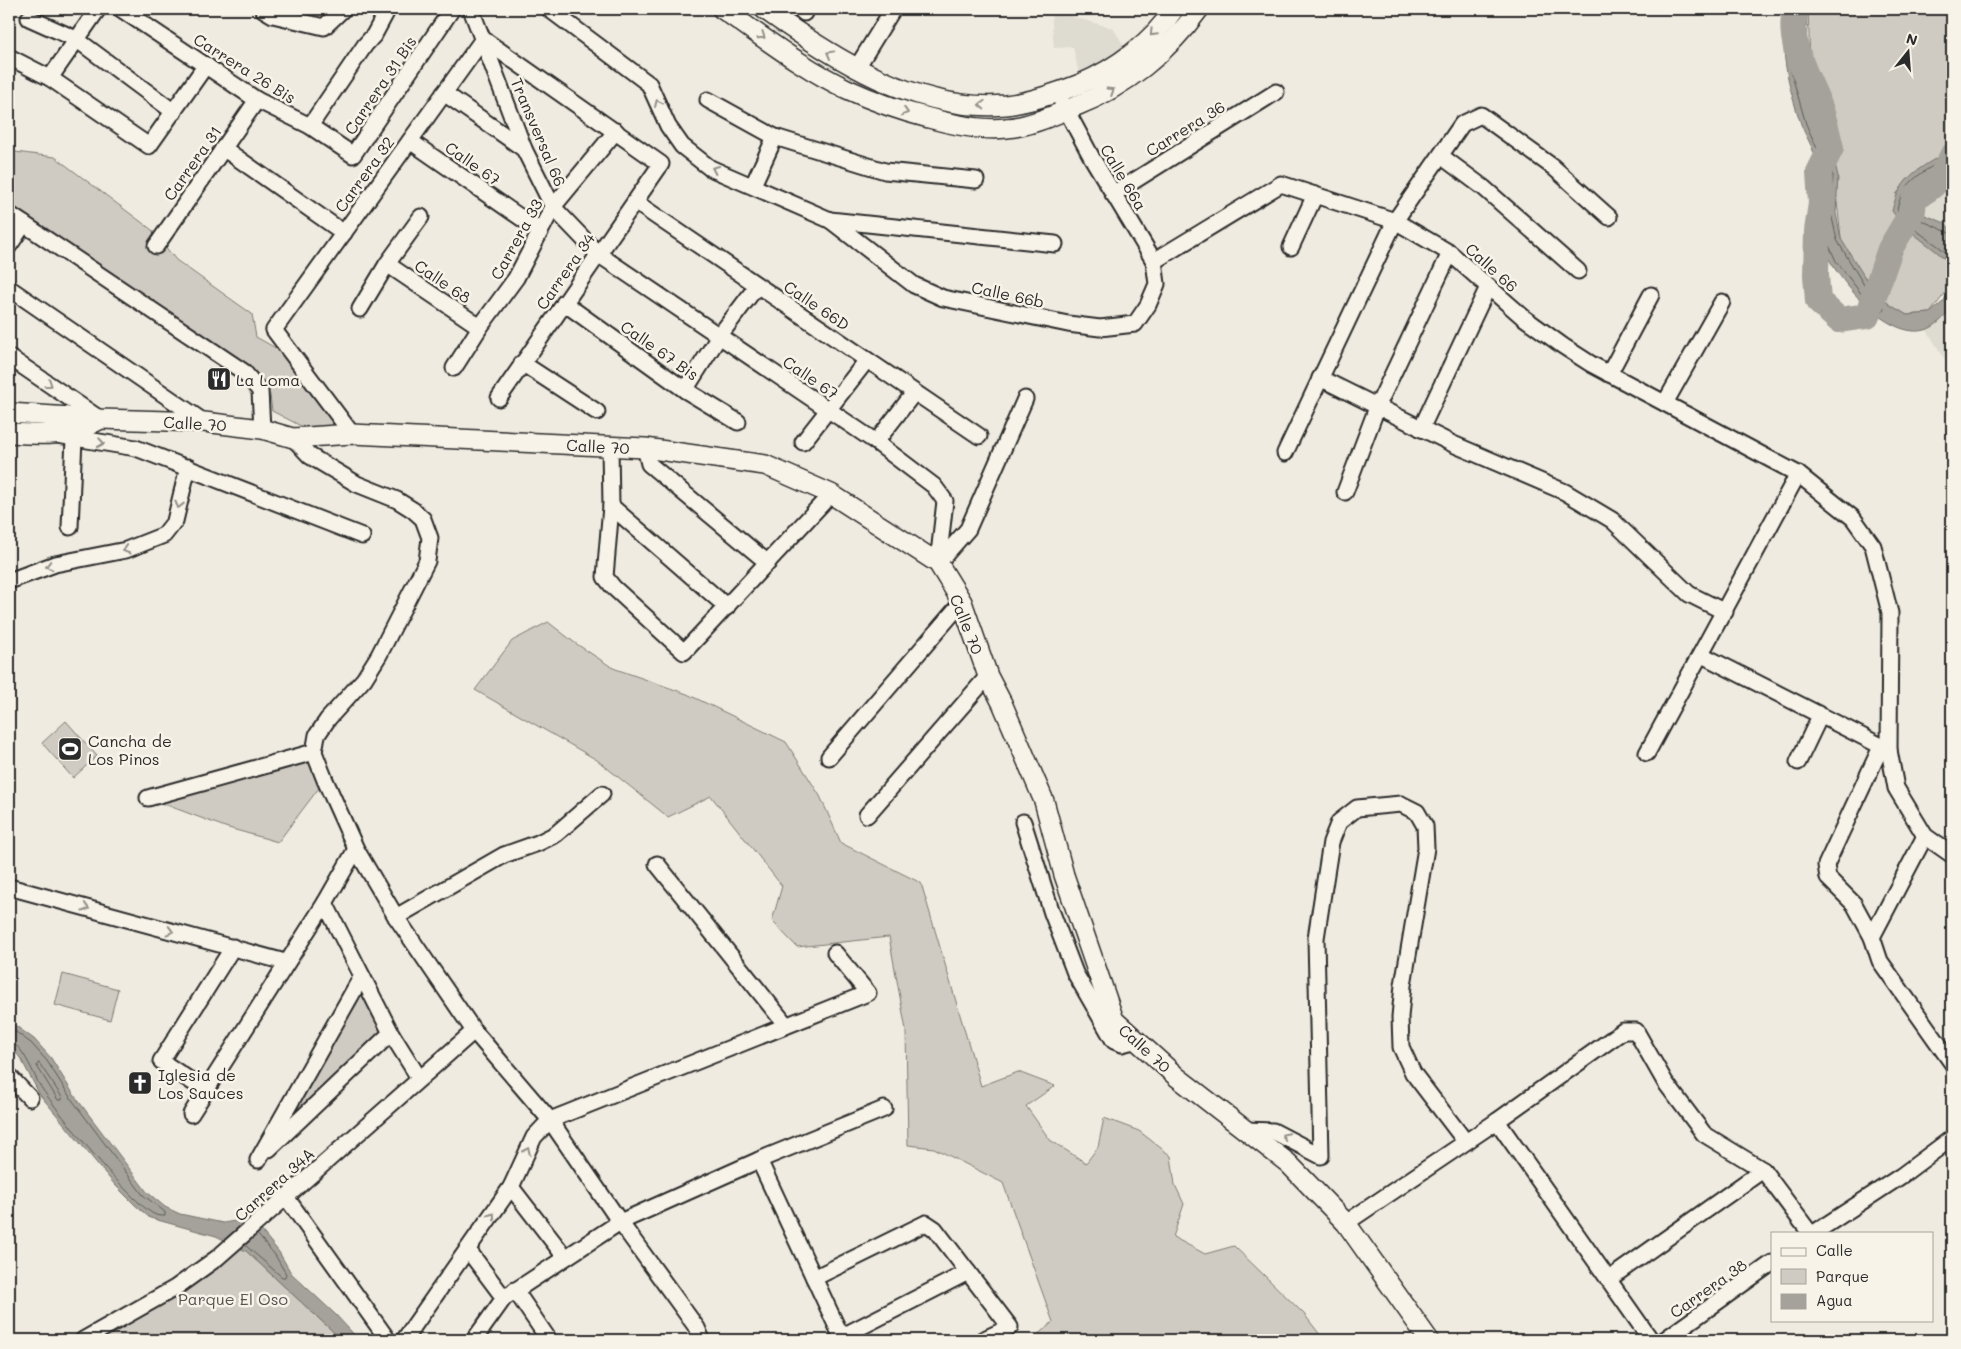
<svg xmlns="http://www.w3.org/2000/svg" width="1961" height="1349" font-family="Mali,sans-serif">
<style>
.built{fill:#dedbd1}
.green{fill:#cfcbc2;stroke:#7d7b76}
.water{fill:#a4a29a;stroke:#74726e}
.lines{fill:none;stroke-linecap:round;stroke-linejoin:round}
.shore{stroke:#5b5b57;stroke-width:1}
.river{stroke:#a4a29a;stroke-width:26}
.minor-casing{stroke:#2b2b2b;stroke-width:19}
.major-casing{stroke:#2b2b2b;stroke-width:22}
.minor{stroke:#f7f3e8;stroke-width:15}
.major{stroke:#f7f3e8;stroke-width:19}
.oneway{stroke:#918f8a}
.labels{text-anchor:middle;dominant-baseline:central;stroke-width:5;stroke-linejoin:round;paint-order:stroke}
.street-label{font-size:16px;fill:#2b2b2b;stroke:#f7f3e8}
.poi-label{font-size:16px;fill:#2b2b2b;stroke:#f7f3e8;text-anchor:start}
.park-label{font-size:16px;fill:#545351;stroke:#f7f3e8}
</style>
<rect width="100%" height="100%" fill="#efebe0"/>
<filter id="ink" filterUnits="userSpaceOnUse"><feTurbulence type="fractalNoise" baseFrequency=".02" numOctaves="2"/><feDisplacementMap in="SourceGraphic" scale="10" xChannelSelector="R" yChannelSelector="G"/><feConvolveMatrix kernelMatrix="1 2 1 2 8 2 1 2 1" color-interpolation-filters="sRGB"/></filter>
<g filter="url(#ink)">
<g class="built">
<path d="M1051 11 1113 28 1129 54 1081 83 1073 47 1054 48Z"/>
<path d="M1952 167V231L1945 223 1913 210 1914 197 1921 189Z"/>
<path d="M1952 309V371L1926 329 1933 326Z"/>
</g>
<g class="green">
<path d="M1808 9H1952V149L1926 165 1896 194 1928 242 1952 266V284L1930 313 1907 315 1890 305 1865 277 1844 264 1831 148 1811 88Z"/>
<path d="M9 146 15 152 55 157 152 230 176 260 252 314 256 337 281 351 337 428 301 426 272 411 270 395 254 370 211 339 136 294 9 205Z"/>
<path d="M548 622 575 643 613 668 687 694 786 742 820 796 841 843 921 883 981 1086 1018 1072 1055 1086 1026 1106 1050 1140 1086 1163 1098 1147 1104 1118 1139 1131 1171 1156 1175 1185 1184 1204 1173 1237 1205 1254 1234 1246 1304 1314 1324 1340H1031L1053 1322 1003 1183 934 1148 908 1145 906 1030 889 937 797 947 772 921 782 886 711 796 668 817 597 760 475 690 512 641Z"/>
<path d="M66 721 97 756 73 778 42 743Z"/>
<path d="M314 752 325 780 278 842 225 827 148 798Z"/>
<path d="M63 974 118 989 110 1020 55 1005Z"/>
<path d="M362 976 391 1033 258 1160Z"/>
<path d="M233 1244 246 1251 342 1340H97Z"/>
</g>
<g class="water">
<path d="M1363 9H1410L1398 12Z"/>
<path d="M1786 9H1807L1806 75 1826 127 1838 176 1836 213 1841 239 1874 292 1890 305 1907 315 1930 313 1944 301 1952 285V309C1945 316 1936 327 1925 330 1884 341 1825 267 1817 231 1812 209 1823 181 1815 156 1812 145 1805 135 1801 124 1788 86 1779 49 1786 9Z"/>
<path d="M1952 149V167C1934 177 1916 188 1913 210L1945 223 1952 231V266C1933 245 1907 234 1892 211 1900 174 1923 167 1952 149Z"/>
<path d="M9 1021 34 1039 51 1058 74 1095 147 1192 165 1207 180 1214 223 1223 235 1221 260 1229 279 1252 291 1273 336 1315 359 1340H342L246 1251 216 1236 150 1218 135 1205 115 1185 40 1095 21 1059 9 1044Z"/>
</g>
<g class="lines">
<g class="shore">
<path d="M1791 9 1789 65 1806 124 1819 153 1823 171 1822 230 1836 261 1866 300 1883 311 1884 307 1870 295 1837 240 1831 213 1833 176 1821 129 1801 76 1802 9"/>
<path d="M1952 155C1928 169 1903 179 1897 209 1908 230 1936 241 1952 258"/>
<path d="M1952 163C1939 165 1918 182 1911 194 1908 198 1908 204 1908 209L1916 218 1952 234"/>
<path d="M9 1027 31 1043 47 1061 70 1097 143 1195 165 1212V1216C161 1216 157 1216 154 1214 132 1204 53 1107 39 1084 33 1073 22 1043 9 1042"/>
<path d="M39 1063 62 1097V1100H58L37 1066Z"/>
<path d="M245 1245 282 1277H285L286 1274 275 1255 257 1234"/>
</g>
<path class="river" d="M1795 9C1788 43 1804 70 1817 100 1824 115 1827 132 1831 148L1819 172 1821 203 1817 231 1816 275 1818 301 1839 320 1867 316 1890 249 1913 210 1914 197C1935 188 1943 176 1952 156"/>
<defs>
<g id="minor">
<path d="M121 9 257 100 310 126 353 155 452 9"/>
<path d="M263 9 273 15 324 27 343 9"/>
<path d="M471 9 524 149 553 207 598 254 876 442 934 486 945 501 938 563"/>
<path d="M549 9 649 84 668 126 682 146 710 168 830 220 1055 244"/>
<path d="M800 9 804 13 806 9"/>
<path d="M29 18 76 39 174 112"/>
<path d="M483 39 661 164 499 398"/>
<path d="M9 57 50 78 149 146 206 65"/>
<path d="M856 69 893 9"/>
<path d="M50 78 98 9"/>
<path d="M444 93 524 149"/>
<path d="M708 100 775 137 885 171 976 180"/>
<path d="M310 126 365 45 374 35 388 9"/>
<path d="M410 141 540 231"/>
<path d="M223 148 344 233"/>
<path d="M1441 156 1484 188 1578 271"/>
<path d="M753 185 775 137"/>
<path d="M1113 194 1276 92"/>
<path d="M635 202 979 436"/>
<path d="M9 214 244 372 260 391 262 429"/>
<path d="M830 220 914 285 943 298 1068 324 1100 328 1135 324 1148 305 1157 284 1154 261 1092 158 1061 100"/>
<path d="M9 246 24 224"/>
<path d="M156 246 257 100"/>
<path d="M1291 247 1315 195"/>
<path d="M1154 261 1281 184 1395 221 1450 253 1523 317 1563 346 1591 364 1798 474 1853 518 1873 546 1890 613 1889 750 1896 788 1925 836 1952 855"/>
<path d="M387 264 480 327"/>
<path d="M9 288 204 422"/>
<path d="M564 303 685 390 738 422"/>
<path d="M360 309 387 264 421 217"/>
<path d="M9 357 100 419"/>
<path d="M522 363 597 412"/>
<path d="M454 368 480 327 516 278 553 207 616 131"/>
<path d="M1609 374 1651 295"/>
<path d="M1320 378 1453 444 1565 492 1612 520 1689 594 1725 612"/>
<path d="M685 390 720 335 757 286"/>
<path d="M1665 403 1722 302"/>
<path d="M1421 429 1488 287"/>
<path d="M352 434 274 330 483 39"/>
<path d="M57 435 136 448 362 536"/>
<path d="M293 438 310 456 357 484 397 500 413 510 423 519 430 538 427 561 379 655 364 679 328 719 317 735 314 752 325 780 356 849 396 917 474 1031 550 1120 620 1222 697 1328 702 1340"/>
<path d="M803 442 867 360"/>
<path d="M876 442 914 393"/>
<path d="M610 446 611 506 605 577 613 587 684 652 831 494"/>
<path d="M645 448 649 464 768 563"/>
<path d="M1285 453 1395 221 1462 124 1481 115 1553 167 1609 217"/>
<path d="M1345 492 1378 405 1450 253"/>
<path d="M611 506 727 607"/>
<path d="M70 527 74 439"/>
<path d="M938 563 968 529 1025 399"/>
<path d="M9 581 55 564 126 550 164 535 175 521 188 467"/>
<path d="M1702 655 1889 750"/>
<path d="M1881 747 1826 865 1828 878 1854 904 1872 937 1880 961 1952 1063"/>
<path d="M1647 753 1798 474"/>
<path d="M829 757 962 602"/>
<path d="M1798 762 1820 716"/>
<path d="M148 798 314 752"/>
<path d="M867 815 988 676"/>
<path d="M1023 822 1052 913 1075 973 1114 1041 1122 1044 1137 1040"/>
<path d="M657 864 786 1025"/>
<path d="M9 887 285 962"/>
<path d="M325 903 391 1033 419 1078"/>
<path d="M396 917 504 855 538 843 556 834 602 794"/>
<path d="M1872 937 1925 836"/>
<path d="M9 1076 30 1098"/>
<path d="M206 1091 161 1061 233 947"/>
<path d="M191 1114 325 903 356 849"/>
<path d="M1497 1121 1651 1340"/>
<path d="M1245 1130 1273 1131 1321 1156 1316 938 1331 842 1339 822 1357 808 1401 804 1417 812 1425 826 1426 848 1403 985 1400 1017 1401 1047 1413 1073 1465 1141"/>
<path d="M269 1149 391 1033"/>
<path d="M258 1160 362 976"/>
<path d="M759 1160 843 1340"/>
<path d="M511 1187 565 1257"/>
<path d="M286 1197 388 1340"/>
<path d="M1346 1223 1497 1121 1623 1031H1636L1665 1082 1704 1134 1763 1170 1810 1233"/>
<path d="M1814 1233 1901 1176 1952 1138"/>
<path d="M468 1250 504 1298"/>
<path d="M814 1278 926 1223 935 1229 1010 1327 982 1340"/>
<path d="M1609 1279 1763 1170"/>
<path d="M515 1290 549 1340"/>
<path d="M841 1337 968 1272"/>
<path d="M83 1340 175 1288 217 1258 474 1031"/>
<path d="M404 1340 511 1187 534 1137 550 1120 868 993 835 953"/>
<path d="M474 1340 504 1298 620 1222 759 1160 884 1109"/>
<path d="M1664 1340 1772 1263"/>
</g>
<g id="major">
<path d="M722 9C762 36 802 68 847 89 873 101 901 111 929 118 954 125 981 131 1007 128 1031 126 1054 115 1076 106 1125 87 1168 52 1199 9"/>
<path d="M764 9C833 58 917 113 1006 105 1031 102 1057 93 1080 84 1116 69 1152 42 1174 9"/>
<path d="M9 413 100 419 204 422 262 429 293 438 352 434 645 448 765 465 831 494 938 563 962 602 988 676 1002 703 1044 801 1064 875 1114 1020 1177 1077 1288 1163 1346 1223 1429 1340"/>
<path d="M9 433C40 435 69 437 97 421"/>
</g>
</defs>
<use href="#minor" class="minor-casing"/>
<use href="#major" class="major-casing"/>
<use href="#minor" class="minor"/>
<use href="#major" class="major"/>
</g>
<defs><path id="oneway-chevron" d="M-2-3.5L2.5 0L-2 3.5" fill="none" stroke-width="1.6" stroke-linecap="round" stroke-linejoin="round" transform="scale(1.25)"/></defs>
<g class="oneway">
<use href="#oneway-chevron" transform="translate(1153 33) rotate(134)"/>
<use href="#oneway-chevron" transform="translate(762 36) rotate(35)"/>
<use href="#oneway-chevron" transform="translate(830 54) rotate(-151)"/>
<use href="#oneway-chevron" transform="translate(1111 91) rotate(-32)"/>
<use href="#oneway-chevron" transform="translate(658 103) rotate(-114)"/>
<use href="#oneway-chevron" transform="translate(982 105) rotate(-178)"/>
<use href="#oneway-chevron" transform="translate(905 112) rotate(17)"/>
<use href="#oneway-chevron" transform="translate(715 169) rotate(-155)"/>
<use href="#oneway-chevron" transform="translate(49 384) rotate(34)"/>
<use href="#oneway-chevron" transform="translate(101 443) rotate(9)"/>
<use href="#oneway-chevron" transform="translate(179 505) rotate(104)"/>
<use href="#oneway-chevron" transform="translate(126 550) rotate(164)"/>
<use href="#oneway-chevron" transform="translate(49 566) rotate(165)"/>
<use href="#oneway-chevron" transform="translate(86 908) rotate(16)"/>
<use href="#oneway-chevron" transform="translate(170 931) rotate(15)"/>
<use href="#oneway-chevron" transform="translate(1285 1136) rotate(-154)"/>
<use href="#oneway-chevron" transform="translate(527 1151) rotate(-66)"/>
<use href="#oneway-chevron" transform="translate(492 1216) rotate(-55)"/>
</g>
</g>
<defs>
<symbol id="restaurant-square" viewBox="-11 -11 22 22"><rect x="-9" y="-9" width="18" height="18" rx="4" fill="#2b2b2b" stroke="#f7f3e8"/><path d="M-5-6h1v4h1v-4h1v4h1v-4h1v5L-1.5 .5V6h-2V.5L-5-1ZM5-6V6H3V1.5H1.5Q1.5-4 5-6Z" fill="#fff"/></symbol>
<symbol id="stadium-square" viewBox="-11 -11 22 22"><rect x="-9" y="-9" width="18" height="18" rx="4" fill="#2b2b2b" stroke="#f7f3e8"/><path d="M0-5a6.5 5 0 1 0 0 10a6.5 5 0 1 0 0-10ZM-3.5-1.8h7v3.6h-7Z" fill="#fff"/></symbol>
<symbol id="church-square" viewBox="-11 -11 22 22"><rect x="-9" y="-9" width="18" height="18" rx="4" fill="#2b2b2b" stroke="#f7f3e8"/><path d="M-1.2-6h2.4v3.5h3.3v2.4h-3.3V6h-2.4V-.1h-3.3v-2.4h3.3Z" fill="#fff"/></symbol>
</defs>
<g fill-rule="evenodd">
<use href="#restaurant-square" x="205" y="365" width="28" height="28"/>
<use href="#stadium-square" x="56" y="735" width="28" height="28"/>
<use href="#church-square" x="126" y="1069" width="28" height="28"/>
</g>
<g class="labels">
<g class="street-label">
<text transform="translate(245 68) rotate(32)">Carrera 26 Bis</text>
<text transform="translate(380 85) rotate(-56)">Carrera 31 Bis</text>
<text transform="translate(1185 128) rotate(-32)">Carrera 36</text>
<text transform="translate(539 132) rotate(67)">Transversal 66</text>
<text transform="translate(192 163) rotate(-55)">Carrera 31</text>
<text transform="translate(473 163) rotate(35)">Calle 67</text>
<text transform="translate(364 174) rotate(-54)">Carrera 32</text>
<text transform="translate(1124 177) rotate(59)">Calle 66a</text>
<text transform="translate(516 239) rotate(-61)">Carrera 33</text>
<text transform="translate(1492 267) rotate(42)">Calle 66</text>
<text transform="translate(565 271) rotate(-55)">Carrera 34</text>
<text transform="translate(443 281) rotate(34)">Calle 68</text>
<text transform="translate(1008 294) rotate(12)">Calle 66b</text>
<text transform="translate(817 305) rotate(34)">Calle 66D</text>
<text transform="translate(660 350) rotate(35)">Calle 67 Bis</text>
<text transform="translate(811 377) rotate(34)">Calle 67</text>
<text transform="translate(195 423) rotate(3)">Calle 70</text>
<text transform="translate(598 446) rotate(3)">Calle 70</text>
<text transform="translate(967 624) rotate(68)">Calle 70</text>
<text transform="translate(1145 1048) rotate(42)">Calle 70</text>
<text transform="translate(274 1184) rotate(-42)">Carrera 34A</text>
<text transform="translate(1708 1288) rotate(-35)">Carrera 38</text>
</g>
<g class="poi-label">
<text x="236" y="379">La Loma</text>
<text x="88" y="740">Cancha de<tspan x="88" dy="18">Los Pinos</tspan></text>
<text x="158" y="1074">Iglesia de<tspan x="158" dy="18">Los Sauces</tspan></text>
</g>
<g class="park-label">
<text x="233" y="1298">Parque El Oso</text>
</g>
</g>
<rect width="1961" height="1349" fill="none" stroke="#f7f3e8" stroke-width="30"/>
<rect x="15" y="15" width="1931" height="1319" fill="none" stroke="#2b2b2b" stroke-width="2" filter="url(#ink)"/>
<rect x="1771" y="1232" width="162" height="90" fill="#f7f3e8" stroke="#a5a39c"/>
<rect x="1781" y="1248" width="25" height="8" fill="#f7f3e8" stroke="#a5a39c"/>
<text x="1816" y="1256" font-size="15" fill="#2b2b2b">Calle</text>
<rect x="1781" y="1269" width="25" height="15" fill="#cfcbc2" stroke="#a5a39c"/>
<text x="1816" y="1282" font-size="15" fill="#2b2b2b">Parque</text>
<rect x="1781" y="1294" width="25" height="15" fill="#a4a29a" stroke="#a5a39c"/>
<text x="1816" y="1306" font-size="15" fill="#2b2b2b">Agua</text>
<g transform="translate(1908 52) rotate(17)" stroke="#f7f3e8" stroke-width="4" paint-order="stroke">
<path d="M0-4L9 19L0 12L-9 19Z" fill="#2b2b2b"/>
<text y="-8" font-size="14" font-weight="bold" text-anchor="middle" fill="#2b2b2b">N</text>
</g>
</svg>
